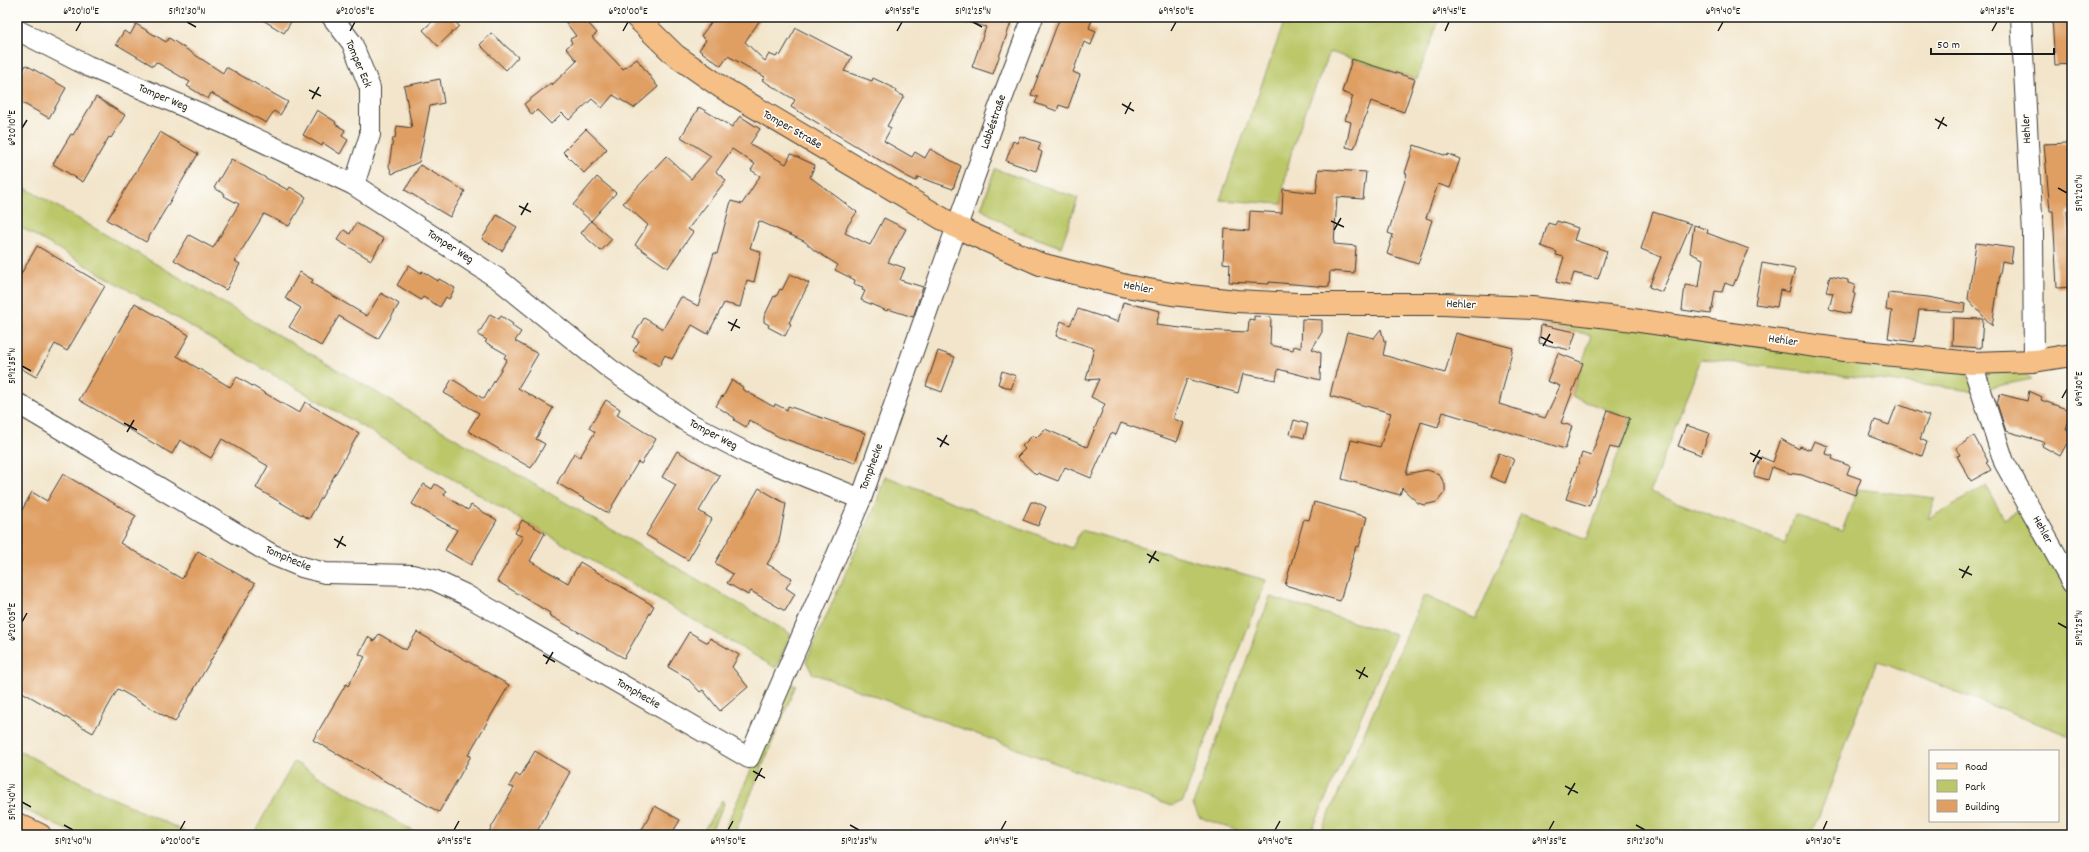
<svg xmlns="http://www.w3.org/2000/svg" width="2089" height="852" font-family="Dekko,sans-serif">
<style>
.green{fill:#bbc769;stroke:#6c7242}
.building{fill:#df9e62}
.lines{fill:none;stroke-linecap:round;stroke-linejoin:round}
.minor-casing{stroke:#3c3a36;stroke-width:22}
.major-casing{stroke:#3c3a36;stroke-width:24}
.highway-casing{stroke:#3c3a36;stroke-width:24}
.minor{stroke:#fff;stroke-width:20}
.major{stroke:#f5bf86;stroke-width:22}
.highway{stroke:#f5bf86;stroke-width:22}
.ticks{fill:none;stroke:#1c1c1c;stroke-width:1.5}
.labels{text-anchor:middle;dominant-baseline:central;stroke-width:3.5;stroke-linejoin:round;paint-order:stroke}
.street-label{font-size:12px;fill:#1c1c1c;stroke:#fdfcf7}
.neatline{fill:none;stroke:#1c1c1c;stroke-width:1.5}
.ticks-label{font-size:10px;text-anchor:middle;fill:#1c1c1c}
</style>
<rect width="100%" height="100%" fill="#fdfcf7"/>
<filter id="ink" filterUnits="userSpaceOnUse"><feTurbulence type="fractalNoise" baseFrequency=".025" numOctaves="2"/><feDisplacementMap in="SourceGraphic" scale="8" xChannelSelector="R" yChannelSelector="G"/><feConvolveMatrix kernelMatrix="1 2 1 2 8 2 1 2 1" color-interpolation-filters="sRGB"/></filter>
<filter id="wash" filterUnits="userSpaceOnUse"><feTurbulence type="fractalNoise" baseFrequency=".012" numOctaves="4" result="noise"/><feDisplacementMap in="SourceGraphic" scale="16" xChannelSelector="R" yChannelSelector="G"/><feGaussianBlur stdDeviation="0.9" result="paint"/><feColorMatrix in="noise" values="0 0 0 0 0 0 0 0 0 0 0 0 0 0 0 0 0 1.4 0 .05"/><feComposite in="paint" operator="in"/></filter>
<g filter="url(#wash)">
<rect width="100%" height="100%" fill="#f2e5cb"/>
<g class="green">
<path d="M1286 17H1440L1417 79 1330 52C1311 100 1285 152 1282 204L1220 200Z"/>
<path d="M995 169 1078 198 1061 247 1019 232 981 209Z"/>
<path d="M17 183 791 634 776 668 17 225Z"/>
<path d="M1547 321 1603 322 1966 372 1974 391 1701 359 1650 492 1785 543 1795 515 1842 531 1858 489 1936 498 1928 519 1986 486 2004 519 2023 509 2072 596V737L1877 661 1812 835H1320L1424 595 1476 619 1521 514 1587 539 1631 418 1572 397 1591 335 1541 324Z"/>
<path d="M2019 369 2032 379 1988 388 1985 380 1987 374 1992 371Z"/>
<path d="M885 476 1072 548 1081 530 1266 580 1183 801 1171 806 812 673 806 661 874 510Z"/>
<path d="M1270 597 1396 635 1310 835H1249L1199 817 1193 804Z"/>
<path d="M789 685H796L734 835H722Z"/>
<path d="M17 750 108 796 193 835H77L17 806Z"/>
<path d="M294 762 420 835H253Z"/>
<path d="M722 800 724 804 709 835H701Z"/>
</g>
<g id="blocks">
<g class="building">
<path d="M258 17H294L284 33Z"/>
<path d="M437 17H451L459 26 438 46 423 30Z"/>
<path d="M562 17H583L597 33 592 37 623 69 637 59 658 87 634 108 613 95 602 108 592 99 569 120 562 113 551 124 537 110 532 115 524 104 551 83 552 85 577 61 566 48 572 43 570 39 576 36Z"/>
<path d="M715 17H762L745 42 765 61 769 54 776 57 778 54 780 56 796 28 852 57 844 71 872 81 873 78 890 86 896 90 895 92 904 96 887 126 891 128 884 141 912 157 915 152 925 158 930 149 961 166 953 189 918 177 916 181 906 176 791 107 795 100 762 80 765 77 728 56 721 66 699 50 706 40 701 36Z"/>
<path d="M964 17H1013L993 74 972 67 986 27 963 21Z"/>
<path d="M1060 17H1093L1089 28 1096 31 1091 45 1084 42 1073 72 1080 75 1068 108 1059 105 1057 111 1035 103 1038 97 1031 95Z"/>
<path d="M2052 17H2072V64L2055 65Z"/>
<path d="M136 24 166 42 169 38 223 73 226 67 288 102 280 115 274 111 266 123 211 93 208 99 187 86 190 82 156 62 153 66 116 44 124 31 130 35Z"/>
<path d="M491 33 518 57 506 70 480 45Z"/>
<path d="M1352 59 1415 79 1404 112 1371 101 1354 149 1346 147 1351 122 1345 120 1353 96 1342 92Z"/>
<path d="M26 65 66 88 49 118 17 100V80Z"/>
<path d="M440 79 444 103 430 106 419 162 392 174 389 166 393 138H395L397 126 412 128 404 86Z"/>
<path d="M96 97 125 115 111 138 109 137 83 182 53 164 71 134 73 135Z"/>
<path d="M699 107 732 127 740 116 760 129 750 144 786 164 791 154 815 165 810 177 857 212 846 228 847 229 845 233 870 245 884 218 906 229 888 262 905 268 900 280 923 287 913 317 888 309 887 311 861 300 865 291 862 290 863 287 854 284 855 280 835 270 838 265 814 250 804 241 759 221 750 248 761 252 754 282 747 280 740 307 724 303 708 334 692 325 672 359 665 355 659 366 633 351 639 341 633 337 644 318 663 329 681 297 698 306 714 253 717 254 731 201 742 204 760 176 751 170 755 164 732 149 716 172 726 180 688 229 693 232 668 268 635 245 648 225 623 203 666 156 691 179 711 156 681 137Z"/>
<path d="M317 110 336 122 335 124 345 130 342 136 348 140 340 154 323 143 322 146 303 135Z"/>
<path d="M586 129 607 149 584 173 563 152Z"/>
<path d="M160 132 198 154 146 242 107 220Z"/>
<path d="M1020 136 1041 143 1038 150 1042 152 1036 171 1006 161 1013 141 1017 143Z"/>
<path d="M2068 143 2069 161H2072V210L2067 211 2071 260H2072V287L2057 288 2053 211H2050L2044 144Z"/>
<path d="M1414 145 1447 156 1448 154 1460 159 1450 188 1438 184 1426 218 1432 220 1418 264 1387 254 1393 235 1388 233 1407 174 1405 173Z"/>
<path d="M231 159 288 190 290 187 306 197 289 226 264 214 235 261 240 264 226 290 174 260 189 235 213 248 239 204 224 196 225 194 214 188Z"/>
<path d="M420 165 465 191 450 217 405 190Z"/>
<path d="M1319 169 1366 172 1363 199 1337 197 1334 244 1356 246 1354 273 1330 271 1329 287 1269 282V284L1229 282 1230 264 1223 263 1225 229 1249 231 1250 211 1282 213 1283 189 1316 193Z"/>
<path d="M597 177 616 193 591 221 573 205Z"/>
<path d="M1653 212 1691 224 1662 292 1649 287 1661 257 1641 249Z"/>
<path d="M497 215 517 227 502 251 482 239Z"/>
<path d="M591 221 612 239 601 251 581 233Z"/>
<path d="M1557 221 1578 228 1574 240 1607 251 1598 279 1574 273 1570 286 1556 282 1564 257 1556 255 1557 252 1541 246 1548 223 1555 225Z"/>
<path d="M356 223 384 239 371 260 337 240 344 230 350 234Z"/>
<path d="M1694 225 1708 230 1707 233 1749 249 1733 286 1725 283 1722 292 1715 291 1712 309H1711L1710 314 1682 310 1685 285 1699 287 1703 259 1690 253Z"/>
<path d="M1976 243 2013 248 2011 263 2002 261 1992 326 1968 299Z"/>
<path d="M37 246 105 286 67 351 55 344 36 377 17 366V281Z"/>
<path d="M1762 263 1795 269 1789 292 1780 290 1777 307 1755 304Z"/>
<path d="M409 265 421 273 422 271 438 281 439 279 455 288 449 299 446 297 440 307 423 297 421 300 397 285Z"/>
<path d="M300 272 313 280 311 283 367 316 381 293 399 304 378 339 339 316 321 346 289 327 301 308 285 298Z"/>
<path d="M790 274 809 283 789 323 791 324 785 336 768 327 769 325 764 322V317L774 296 776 297 780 289 782 290Z"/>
<path d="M1830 276 1848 280V283L1855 285 1853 293 1855 294 1850 314 1829 309 1833 293 1826 292Z"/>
<path d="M1888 293 1928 297 1965 304 1964 312 1919 310 1914 342 1888 338 1892 311 1886 310Z"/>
<path d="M1123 302 1160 311 1156 325 1197 330 1248 332 1249 319 1254 320V316L1271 317 1270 345 1293 350 1294 346 1301 348 1302 319 1322 320V332L1312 349 1321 353 1320 380 1278 369 1276 380 1243 374 1238 393 1187 379 1174 416V419L1184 423 1177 442 1121 423 1116 435 1111 433 1091 478 1065 467 1058 481 1038 473 1036 475 1017 457 1025 449 1022 446 1033 435 1036 438 1045 429 1087 447 1105 404 1091 397 1099 379 1086 380 1094 348 1056 336 1061 321 1070 325 1078 309 1118 322Z"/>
<path d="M135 303 189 335 177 356 230 387 237 377 299 413 305 402 359 433 309 519 256 488 268 466 222 439 211 458 180 440 172 454 79 400Z"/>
<path d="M490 314 499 319 501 316 513 324 512 326 521 332 515 341 538 354 518 388 553 408 536 439 545 444 531 468 468 431 479 413 444 393 452 379 484 399 507 359 504 358 506 354 485 342 487 340 478 335Z"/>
<path d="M1953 318 1983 319 1981 348 1952 346Z"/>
<path d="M1541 325 1576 332 1570 350 1539 343Z"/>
<path d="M1381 329 1384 341H1386L1383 355 1445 373 1456 333 1513 348 1499 404 1545 418 1560 386 1547 381 1558 353 1583 363 1561 423 1572 426 1565 449 1443 412 1438 427 1421 422 1406 474 1427 470 1439 474 1445 485V492L1437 502 1424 505 1418 503 1402 488 1400 495 1342 479 1351 440 1380 447 1391 413 1330 396 1333 383 1347 332 1374 338Z"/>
<path d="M938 351 955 357 942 392 926 386Z"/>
<path d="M1002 371 1016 376 1011 389 998 384Z"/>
<path d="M732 380 743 387 742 389 774 407 775 404 787 410 788 406 865 433 855 463 779 437 749 420 746 427 734 420 735 418 716 406 722 396 723 397Z"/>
<path d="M2029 391 2042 397 2041 400 2072 411 2066 429 2072 430V446L2066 445 2060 456 2042 446 2044 442 2006 431 1997 404 2000 394 2027 401Z"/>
<path d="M606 400 620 409 617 415 656 439 641 464 638 462 608 513 557 483 574 453 580 457 595 432 589 428Z"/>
<path d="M1897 404 1929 416 1920 439 1927 442 1922 456 1869 436 1875 420 1889 425Z"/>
<path d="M1608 410 1630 418 1618 449 1610 447 1589 506 1566 499 1582 453 1591 456Z"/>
<path d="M1294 420 1308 424 1304 438 1290 434Z"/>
<path d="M1686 425 1709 433 1701 455 1678 446Z"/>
<path d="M1974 436 1988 461 1986 462 1991 470 1971 481 1957 456 1960 455 1956 448Z"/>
<path d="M1781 439 1799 449 1800 446 1810 450 1814 441 1828 446 1826 454 1833 456 1832 459 1850 466 1847 474 1861 479 1855 495 1802 475 1788 473 1772 467 1768 480 1754 476 1761 457 1773 462Z"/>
<path d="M677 451 720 476 699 511 712 519 688 560 646 535 676 485 662 477Z"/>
<path d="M1499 453 1514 459 1505 483 1490 477Z"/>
<path d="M63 474 136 516 120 543 182 579 198 551 255 584 175 722 118 689 93 733 17 689V519L32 492 47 501Z"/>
<path d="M424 484 432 489 435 484 446 491 444 495 468 510 471 505 497 520 471 565 445 550 457 530 412 504Z"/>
<path d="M759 488 786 504 778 546 767 564 792 578 786 588 795 594 785 611 751 591 748 595 727 583 733 574 715 563Z"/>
<path d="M1031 502H1036L1046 507 1038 526 1023 520Z"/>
<path d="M1314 502 1367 517 1359 547 1356 546 1340 601 1285 585 1304 519 1309 520Z"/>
<path d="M522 520 545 533 530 561 568 583 580 562 654 606 624 658 549 615 550 613 497 581 523 537 515 533Z"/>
<path d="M417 632 509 685 468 755 471 756 439 812 313 740 346 684 348 686 365 657 359 654 368 637 374 641 379 634 406 650Z"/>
<path d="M689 632 708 643 710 638 739 655 732 667 748 687 720 711 703 690 700 692 687 678 668 667Z"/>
<path d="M535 751 570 772 535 835H487L514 788 509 786 516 774 520 777Z"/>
<path d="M655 806 680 820 671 835H639Z"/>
</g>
</g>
</g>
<g filter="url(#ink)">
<use href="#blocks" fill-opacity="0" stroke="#3c3a36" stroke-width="1"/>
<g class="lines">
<defs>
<g id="minor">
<path d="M332 17 352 43 370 88V135L354 185"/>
<path d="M2021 17 2033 234 2034 361"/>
<path d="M17 30 88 66 223 123 354 185 497 278 610 369 687 422 747 453 861 499"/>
<path d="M1972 363 2004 462 2072 583"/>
<path d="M17 403 273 555 302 567 325 573 412 575 434 580 464 594 749 758 861 499 999 107 1033 17"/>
</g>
<path id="major" d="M636 17 675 55 721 87 958 228 1040 264 1126 286 1172 294 1236 301 1297 304H1443L1532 308 1626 319 1845 350 1972 363 2034 361 2072 355"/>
<path id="highway" d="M17 824 40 835"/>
</defs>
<use href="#minor" class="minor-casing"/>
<use href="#major" class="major-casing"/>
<use href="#highway" class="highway-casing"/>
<use href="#minor" class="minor"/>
<use href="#major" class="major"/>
<use href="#highway" class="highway"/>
</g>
</g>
<path class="ticks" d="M187 22 196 27M973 22 982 27M76 31 81 22M350 31 355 22M623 31 628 22M897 31 902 22M1171 31 1176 22M1445 31 1449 22M1718 31 1723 22M1992 31 1997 22M309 90 321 96M312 99 319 87M1122 104 1134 111M1125 114 1131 102M1935 119 1947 126M22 128 27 120M1938 129 1944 117M2058 188 2067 193M519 206 531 212M521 215 528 203M1331 221 1344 227M1334 230 1341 218M728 322 740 328M731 331 737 319M1541 337 1553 343M1543 346 1550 334M22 366 31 371M2062 398 2067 389M124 423 137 430M127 432 134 420M937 438 949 445M940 447 947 435M1750 453 1762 459M1753 462 1760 450M334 539 346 546M337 548 343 536M1147 554 1159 561M1149 563 1156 551M1959 569 1972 575M1962 578 1969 566M22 622 27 613M2058 623 2067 628M543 655 555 662M546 664 553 652M1356 670 1368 677M1359 679 1365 667M753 771 765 778M755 781 762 768M1565 786 1578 793M1568 795 1575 783M22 802 31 807M64 825 73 830M850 825 859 830M1636 825 1645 830M180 830 185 821M454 830 459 821M728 830 733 821M1001 830 1006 821M1275 830 1280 821M1549 830 1554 821M1823 830 1827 821"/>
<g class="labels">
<g class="street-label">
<text transform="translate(358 64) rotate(67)">Tomper Eck</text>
<text transform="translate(163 98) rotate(23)">Tomper Weg</text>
<text transform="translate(994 122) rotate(-71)">Labbéstraße</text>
<text transform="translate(2027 129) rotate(-93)">Hehler</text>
<text transform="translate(792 130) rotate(30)">Tomper Straße</text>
<text transform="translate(450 247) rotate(33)">Tomper Weg</text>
<text transform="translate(1138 288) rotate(11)">Hehler</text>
<text transform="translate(1461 305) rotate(3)">Hehler</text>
<text transform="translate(1783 341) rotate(8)">Hehler</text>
<text transform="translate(713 435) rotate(28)">Tomper Weg</text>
<text transform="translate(872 467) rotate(-70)">Tomphecke</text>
<text transform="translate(2042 530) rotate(61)">Hehler</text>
<text transform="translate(288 559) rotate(23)">Tomphecke</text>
<text transform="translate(638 694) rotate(30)">Tomphecke</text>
</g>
</g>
<rect width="2089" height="852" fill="none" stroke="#fdfcf7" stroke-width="44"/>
<rect x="1929" y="750" width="130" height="72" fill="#fdfcf7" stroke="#a3a29f"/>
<rect x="1937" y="763" width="20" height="6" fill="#f5bf86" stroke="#a3a29f"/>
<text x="1965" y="770" font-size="12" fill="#1c1c1c">Road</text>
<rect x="1937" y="780" width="20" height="12" fill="#bbc769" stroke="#a3a29f"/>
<text x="1965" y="790" font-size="12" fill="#1c1c1c">Park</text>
<rect x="1937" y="800" width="20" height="12" fill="#df9e62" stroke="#a3a29f"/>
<text x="1965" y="810" font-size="12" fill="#1c1c1c">Building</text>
<path d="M1931 48v6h123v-6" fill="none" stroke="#1c1c1c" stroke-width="2"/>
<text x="1937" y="48" font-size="12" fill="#1c1c1c" stroke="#fdfcf7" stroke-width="3" paint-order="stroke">50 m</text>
<rect x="22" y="22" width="2045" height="808" class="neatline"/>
<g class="ticks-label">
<text x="81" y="14">6°20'10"E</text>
<text x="187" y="14">51°12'30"N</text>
<text x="355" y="14">6°20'05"E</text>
<text x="628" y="14">6°20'00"E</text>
<text x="902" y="14">6°19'55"E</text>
<text x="973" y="14">51°12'25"N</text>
<text x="1176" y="14">6°19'50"E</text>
<text x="1449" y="14">6°19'45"E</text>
<text x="1723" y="14">6°19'40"E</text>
<text x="1997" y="14">6°19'35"E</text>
<text transform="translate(11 128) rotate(-90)" y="4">6°20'10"E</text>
<text transform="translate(2078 193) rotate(-90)" y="4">51°12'20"N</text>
<text transform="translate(11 366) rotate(-90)" y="4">51°12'35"N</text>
<text transform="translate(2078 389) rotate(-90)" y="4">6°19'30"E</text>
<text transform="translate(11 622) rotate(-90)" y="4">6°20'05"E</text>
<text transform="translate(2078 628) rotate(-90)" y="4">51°12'25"N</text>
<text transform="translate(11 802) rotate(-90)" y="4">51°12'40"N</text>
<text x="73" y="844">51°12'40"N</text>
<text x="180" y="844">6°20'00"E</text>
<text x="454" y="844">6°19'55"E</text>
<text x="728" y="844">6°19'50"E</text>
<text x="859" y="844">51°12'35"N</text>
<text x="1001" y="844">6°19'45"E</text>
<text x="1275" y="844">6°19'40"E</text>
<text x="1549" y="844">6°19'35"E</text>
<text x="1645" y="844">51°12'30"N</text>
<text x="1823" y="844">6°19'30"E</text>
</g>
</svg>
